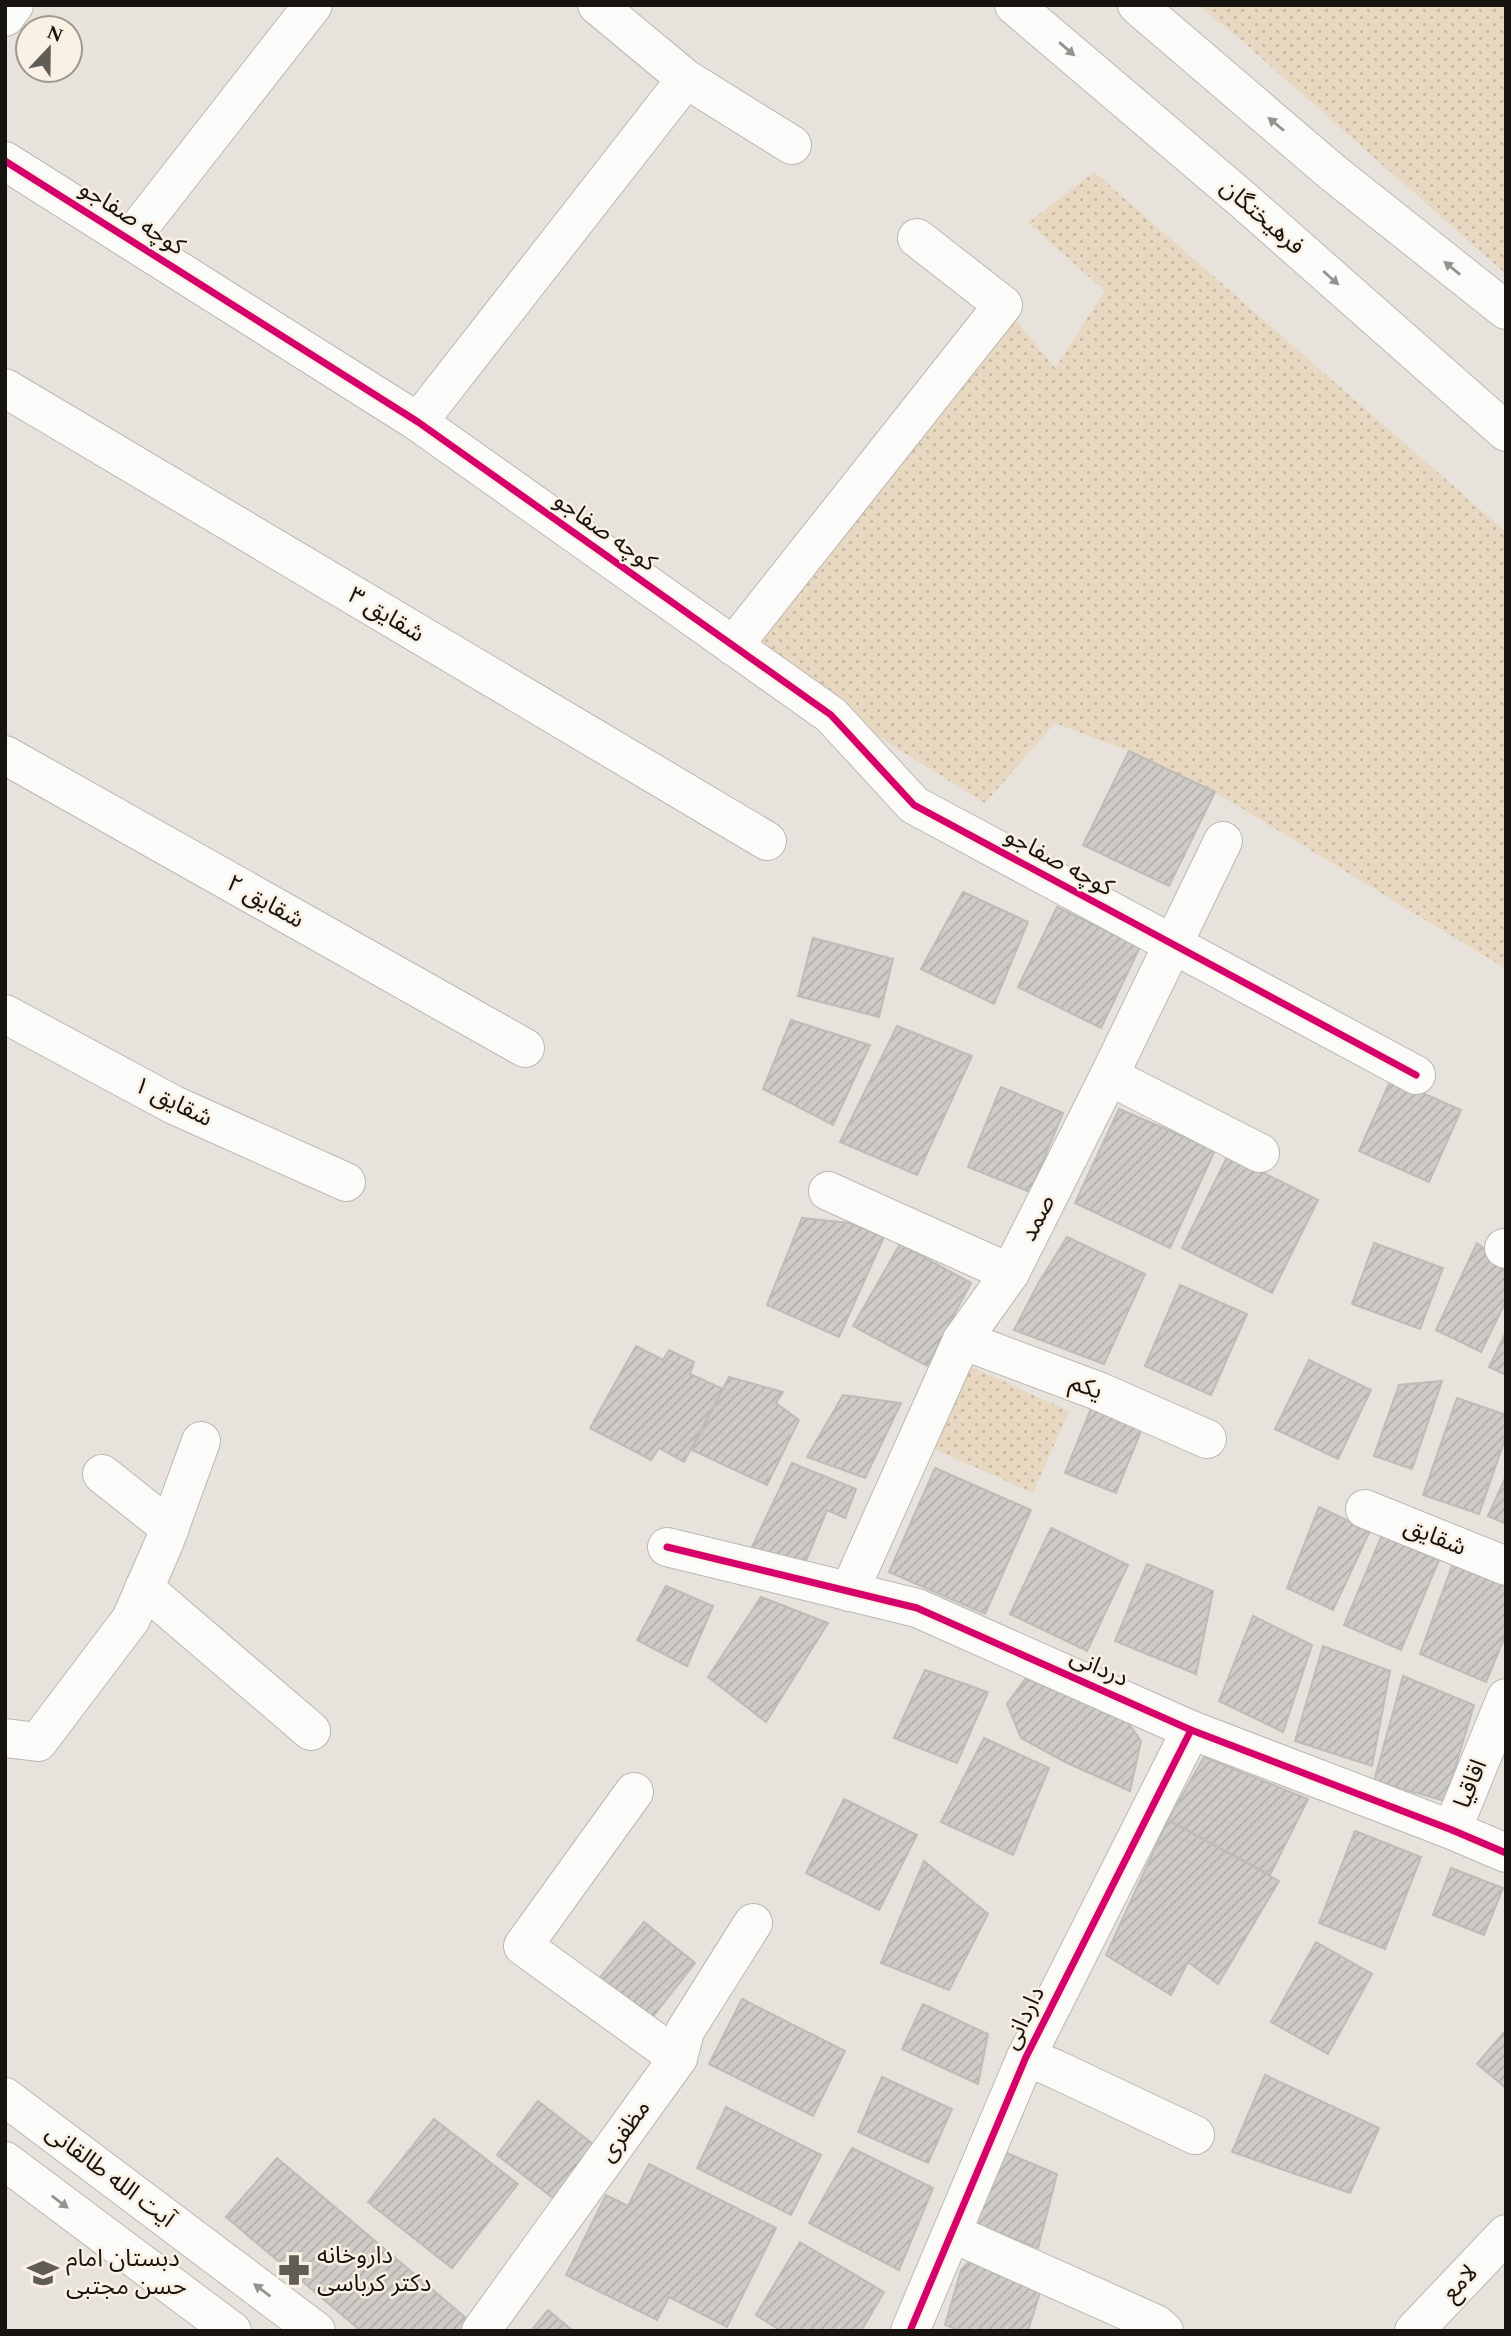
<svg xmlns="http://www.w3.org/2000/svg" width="1511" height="2336" font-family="Spectral,'Noto Sans Arabic',serif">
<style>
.grass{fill:url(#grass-dots)}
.building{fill:url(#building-hatch);stroke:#bfbbb6;stroke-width:2}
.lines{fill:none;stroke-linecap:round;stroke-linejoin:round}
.minor-casing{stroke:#bbb7b2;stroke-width:40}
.major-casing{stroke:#bbb7b2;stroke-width:40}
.minor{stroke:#fbfbfa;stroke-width:38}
.major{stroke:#fbfbfa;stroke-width:38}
.cycleway-casing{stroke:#faf0e3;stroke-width:11}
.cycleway{stroke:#d6006c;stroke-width:7}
.oneway{fill:#949390}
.labels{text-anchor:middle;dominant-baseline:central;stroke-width:5;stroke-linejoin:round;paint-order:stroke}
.street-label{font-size:24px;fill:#17140f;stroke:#faf0e3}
.poi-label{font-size:24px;fill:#17140f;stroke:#faf0e3;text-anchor:start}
</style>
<defs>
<pattern id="grass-dots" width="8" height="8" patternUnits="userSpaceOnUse" patternTransform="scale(1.75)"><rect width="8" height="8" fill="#e8d8c1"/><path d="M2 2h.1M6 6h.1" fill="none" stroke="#c6b8a5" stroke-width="1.8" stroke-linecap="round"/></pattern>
<pattern id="building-hatch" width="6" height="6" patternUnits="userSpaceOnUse" patternTransform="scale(1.75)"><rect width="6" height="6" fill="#cfcbc6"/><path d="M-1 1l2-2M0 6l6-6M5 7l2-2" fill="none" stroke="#b1ada9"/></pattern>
</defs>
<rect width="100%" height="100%" fill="#e7e2db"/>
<g class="grass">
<path d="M1198 5H1506V274L1240 39Z"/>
<path d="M1094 172 1506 532V969L1215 792 1129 751 1055 723 985 803 733 646 1003 305 1055 368 1105 291 1028 223Z"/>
<path d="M969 1366 1069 1411 1033 1493 932 1448Z"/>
</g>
<g class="building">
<path d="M1129 751 1215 792 1169 886 1083 845Z"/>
<path d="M963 892 1028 922 994 1004 921 969Z"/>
<path d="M1057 907 1140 947 1101 1028 1018 987Z"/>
<path d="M813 938 893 959 879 1017 798 996Z"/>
<path d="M791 1020 870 1045 833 1125 763 1089Z"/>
<path d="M897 1026 972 1056 917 1175 840 1142Z"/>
<path d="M1391 1079 1461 1110 1429 1182 1359 1151Z"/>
<path d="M1001 1087 1063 1113 1030 1192 968 1167Z"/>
<path d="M1119 1109 1215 1150 1170 1248 1075 1203Z"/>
<path d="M1228 1155 1318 1200 1272 1293 1182 1248Z"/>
<path d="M802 1218 850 1223 884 1237 839 1337 767 1305Z"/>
<path d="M1067 1237 1145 1274 1104 1364 1014 1330 1038 1284Z"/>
<path d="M1374 1243 1443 1268 1420 1329 1352 1304Z"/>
<path d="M1477 1243 1506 1267V1301L1481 1352 1436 1330Z"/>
<path d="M900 1244 971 1283 927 1366 853 1326Z"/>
<path d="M1180 1285 1247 1314 1211 1395 1145 1366Z"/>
<path d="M1506 1332V1375L1489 1367Z"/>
<path d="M636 1346 663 1360 669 1350 694 1362 690 1374 723 1389 684 1462 659 1448 651 1460 590 1428Z"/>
<path d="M1309 1360 1371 1390 1338 1459 1275 1429Z"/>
<path d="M729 1377 783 1392 776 1403 799 1420 767 1485 692 1450Z"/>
<path d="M1442 1381 1412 1469 1374 1456 1399 1385Z"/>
<path d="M1098 1391 1149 1411 1116 1493 1065 1473Z"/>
<path d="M843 1395 901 1403 865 1478 807 1457Z"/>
<path d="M1457 1398 1506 1415V1436L1479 1514 1423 1495Z"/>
<path d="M792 1463 856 1489 845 1518 827 1510 803 1568 751 1549Z"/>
<path d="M935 1468 1031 1510 985 1614 889 1572Z"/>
<path d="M1506 1476V1524L1488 1516Z"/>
<path d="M1319 1507 1370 1531 1333 1610 1287 1588Z"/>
<path d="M1051 1528 1128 1565 1087 1651 1010 1614Z"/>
<path d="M1382 1535 1439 1560 1401 1650 1344 1625Z"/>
<path d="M1453 1563 1506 1583V1634L1486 1682 1420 1654Z"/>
<path d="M1147 1564 1213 1591 1196 1674 1115 1641Z"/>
<path d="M666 1586 713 1606 687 1666 637 1640Z"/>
<path d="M761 1597 828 1623 766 1722 708 1677Z"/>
<path d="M1253 1616 1312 1645 1283 1732 1219 1701Z"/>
<path d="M1323 1646 1390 1671 1372 1766 1295 1741Z"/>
<path d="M925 1670 988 1692 957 1763 894 1738Z"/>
<path d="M1403 1676 1474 1705 1445 1801 1374 1781Z"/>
<path d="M1026 1678 1127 1721 1141 1741 1130 1791 1067 1763 1021 1738 1007 1704Z"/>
<path d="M984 1738 1049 1768 1013 1855 941 1822Z"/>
<path d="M1204 1757 1308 1799 1270 1875 1168 1820Z"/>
<path d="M844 1799 917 1835 879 1910 806 1873Z"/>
<path d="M1168 1820 1279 1881 1218 1984 1188 1962 1171 1995 1106 1955Z"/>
<path d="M1355 1831 1421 1857 1385 1949 1319 1923Z"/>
<path d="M924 1861 988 1914 949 1990 881 1963Z"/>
<path d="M1451 1868 1503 1888 1484 1935 1433 1915Z"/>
<path d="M644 1922 695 1963 650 2020 598 1980Z"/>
<path d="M1316 1942 1372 1974 1328 2054 1271 2022Z"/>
<path d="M742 1999 845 2051 813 2116 709 2064Z"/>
<path d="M923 2004 988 2034 978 2084 902 2049Z"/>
<path d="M1506 2030V2088L1477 2064Z"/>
<path d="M1265 2075 1379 2128 1350 2193 1232 2152Z"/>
<path d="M882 2077 952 2109 928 2163 858 2132Z"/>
<path d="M538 2101 594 2145 553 2198 497 2155Z"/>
<path d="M726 2107 821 2155 791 2215 697 2168Z"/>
<path d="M434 2119 518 2184 452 2268 368 2202Z"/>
<path d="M852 2148 933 2188 899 2270 809 2223Z"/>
<path d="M1002 2151 1057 2174 1038 2248 973 2224Z"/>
<path d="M277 2158 472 2323 465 2331H361L226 2217Z"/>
<path d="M649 2164 776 2228 727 2327 669 2297 657 2320 566 2275 606 2195 628 2206Z"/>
<path d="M800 2242 884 2292 861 2331H781L756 2315Z"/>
<path d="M983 2247 1041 2289 1028 2331H960L945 2325 961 2270Z"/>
<path d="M548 2310 573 2331H531Z"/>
</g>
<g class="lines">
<defs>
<g id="minor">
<path d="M597 5 686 79 792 145"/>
<path d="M1014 5 1242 199 1506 432"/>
<path d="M1137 5 1332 172 1506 310"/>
<path d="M5 17 14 5"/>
<path d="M5 161 418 422 831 715 914 805 1416 1075"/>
<path d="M130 239 313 5"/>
<path d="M5 388 767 841"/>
<path d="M418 422 686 79"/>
<path d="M733 646 1003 305 917 238"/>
<path d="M5 755 525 1048"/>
<path d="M5 1014 174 1105 346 1182"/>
<path d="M1109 1076 1260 1153"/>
<path d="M828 1191 1010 1273"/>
<path d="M1504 1248 1506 1249"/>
<path d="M962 1340 1098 1391 1207 1439"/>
<path d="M102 1474 170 1528"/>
<path d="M1365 1509 1506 1566"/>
<path d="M667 1547 917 1608 1191 1730 1452 1830 1506 1853"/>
<path d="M144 1588 311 1731"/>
<path d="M849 1592 962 1340 1010 1273 1109 1076 1223 841"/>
<path d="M5 1738 38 1742 131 1619 164 1543 201 1441"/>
<path d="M634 1792 523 1946 678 2058"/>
<path d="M1452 1830 1506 1698"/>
<path d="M1026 2057 1053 2068 1195 2135"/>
<path d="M952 2233 1156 2324 1164 2331"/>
<path d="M481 2331 678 2058 685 2031 753 1923"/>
<path d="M910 2331 1026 2057 1191 1730"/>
<path d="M1414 2331 1506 2234"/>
</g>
<g id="major">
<path d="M5 2097 316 2331"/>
<path d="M5 2161 232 2331"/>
</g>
</defs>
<use href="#minor" class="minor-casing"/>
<use href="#major" class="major-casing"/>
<use href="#minor" class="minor"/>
<use href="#major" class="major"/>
<defs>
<g id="cycleway">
<path d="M5 161 418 422 831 715 914 805 1416 1075"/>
<path d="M667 1547 917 1608 1191 1730 1452 1830 1506 1853"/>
<path d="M910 2331 1026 2057 1191 1730"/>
</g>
</defs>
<use href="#cycleway" class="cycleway-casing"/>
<use href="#cycleway" class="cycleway"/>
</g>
<defs><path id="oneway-solid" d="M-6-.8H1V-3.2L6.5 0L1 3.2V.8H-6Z" transform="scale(1.75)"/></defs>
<g class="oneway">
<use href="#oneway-solid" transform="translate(1067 49) rotate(41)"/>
<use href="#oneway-solid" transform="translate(1276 124) rotate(-140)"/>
<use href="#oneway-solid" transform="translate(1452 268) rotate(-141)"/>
<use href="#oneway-solid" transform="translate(1331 278) rotate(42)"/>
<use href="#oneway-solid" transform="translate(60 2202) rotate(37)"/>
<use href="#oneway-solid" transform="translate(262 2290) rotate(-143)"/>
</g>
<defs>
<symbol id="pharmacy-bare" viewBox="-9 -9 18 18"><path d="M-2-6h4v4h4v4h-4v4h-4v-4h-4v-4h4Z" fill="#605c56" stroke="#faf0e3" stroke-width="2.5" paint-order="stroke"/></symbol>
<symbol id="school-bare" viewBox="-9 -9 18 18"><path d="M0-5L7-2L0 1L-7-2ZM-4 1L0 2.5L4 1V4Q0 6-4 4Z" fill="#605c56" stroke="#faf0e3" stroke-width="2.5" paint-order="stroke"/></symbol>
</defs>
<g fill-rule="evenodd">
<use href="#pharmacy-bare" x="272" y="2248" width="44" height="44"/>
<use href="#school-bare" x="21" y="2251" width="44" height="44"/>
</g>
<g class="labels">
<g class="street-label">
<text transform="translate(1262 217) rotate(41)">فرهیختگان</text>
<text transform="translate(132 218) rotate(32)">کوچه صفاجو</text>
<text transform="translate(605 532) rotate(35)">کوچه صفاجو</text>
<text transform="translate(386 615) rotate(31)">شقایق ۳</text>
<text transform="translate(1059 862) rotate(28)">کوچه صفاجو</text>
<text transform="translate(265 902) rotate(29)">شقایق ۲</text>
<text transform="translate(173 1102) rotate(26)">شقایق ۱</text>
<text transform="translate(1038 1218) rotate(-63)">صمد</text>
<text transform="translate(1086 1387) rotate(21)">یکم</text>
<text transform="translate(1435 1537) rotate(22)">شقایق</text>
<text transform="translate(1099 1668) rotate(24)">دردانی</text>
<text transform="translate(1471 1784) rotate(-68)">اقاقیا</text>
<text transform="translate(1024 2018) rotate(-64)">داردانی</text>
<text transform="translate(625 2131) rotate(-54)">مظفری</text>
<text transform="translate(110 2176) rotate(37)">آیت الله طالقانی</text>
<text transform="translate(1460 2283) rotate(-46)">لامع</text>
</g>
<g class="poi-label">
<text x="317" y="2256">داروخانه<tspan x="317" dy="28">دکتر کرباسی</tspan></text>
<text x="66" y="2259">دبستان امام<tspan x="66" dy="28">حسن مجتبی</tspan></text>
</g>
</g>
<rect width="1511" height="2336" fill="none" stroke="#17140f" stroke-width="14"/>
<g transform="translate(49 49) rotate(22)"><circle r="33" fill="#faf0e3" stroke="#9f988e" stroke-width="2"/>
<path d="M0-5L12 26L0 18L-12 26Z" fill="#605c56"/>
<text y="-10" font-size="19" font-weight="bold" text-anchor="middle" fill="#17140f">N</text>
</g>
</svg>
